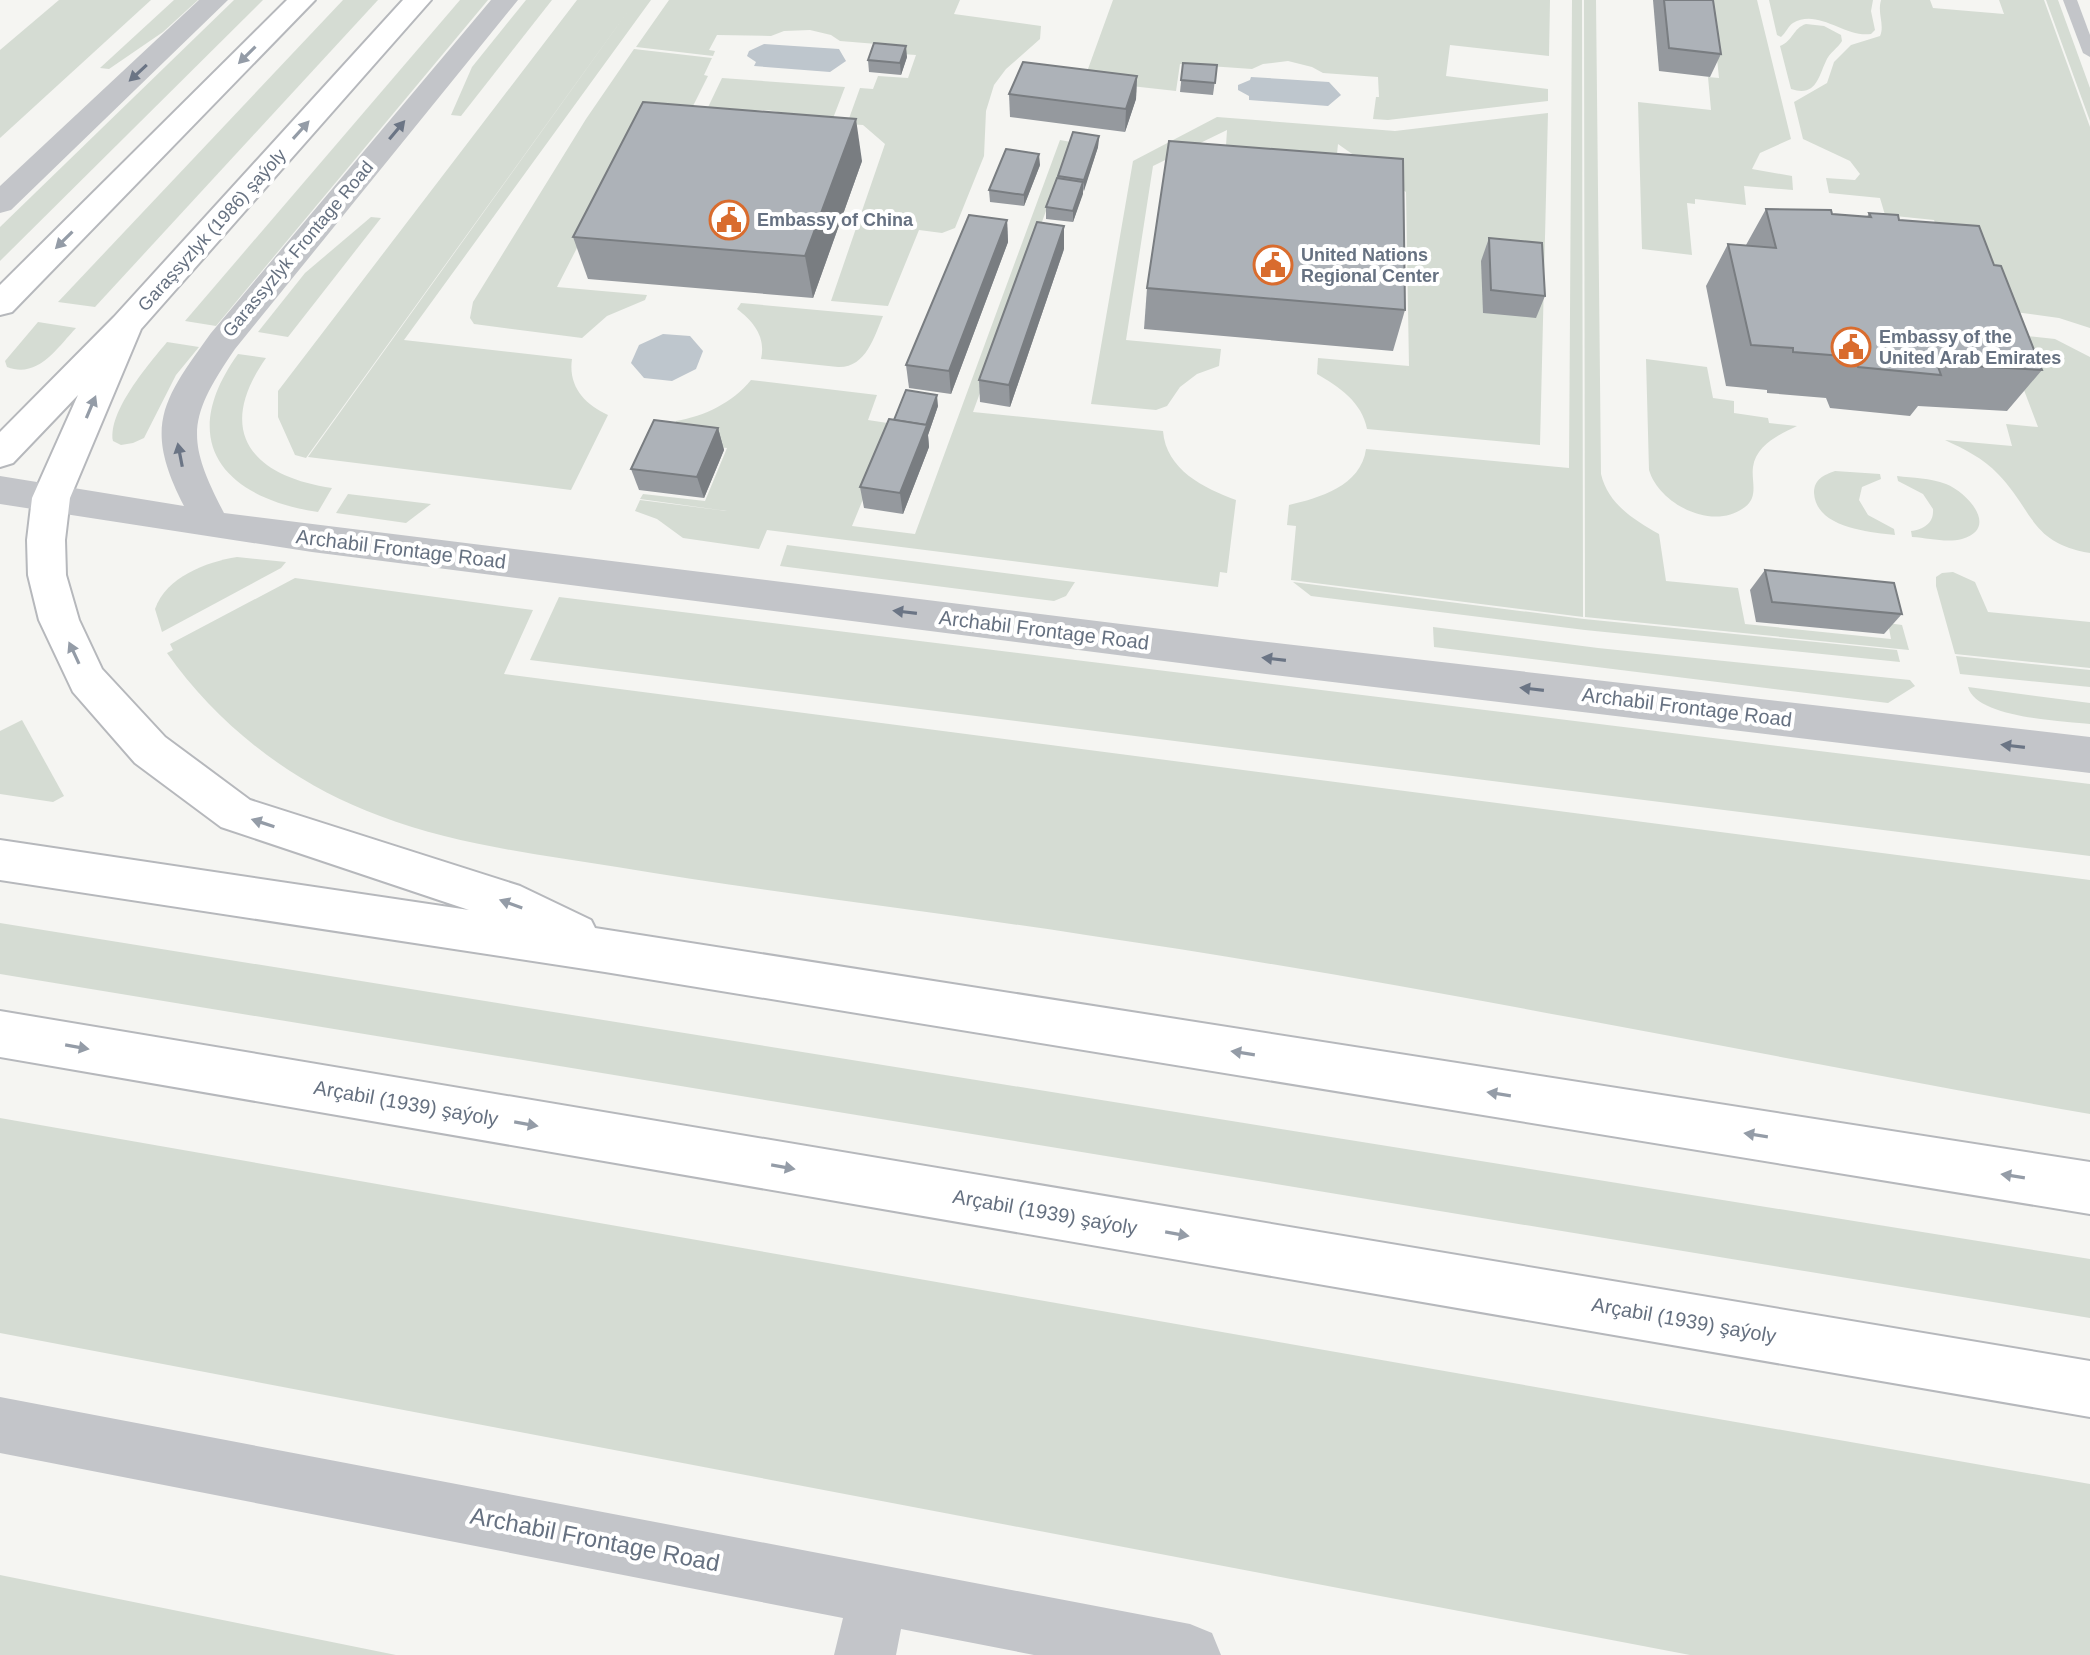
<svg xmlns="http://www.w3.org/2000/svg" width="2090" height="1655" font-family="Arial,sans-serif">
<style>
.green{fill:#d5dcd3}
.water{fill:#bec6cd}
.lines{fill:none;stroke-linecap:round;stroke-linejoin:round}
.primary-casing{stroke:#b6b8bc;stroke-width:4}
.lane{fill:#c3c5c9;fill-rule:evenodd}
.street{fill:#c3c5c9;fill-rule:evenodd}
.primary{fill:#fff;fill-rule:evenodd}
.wall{fill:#95999e}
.shaded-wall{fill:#797d81}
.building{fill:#adb2b8;stroke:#797d81;stroke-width:2}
.oneway{fill:#949ca7}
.oneway2{fill:#6b7585}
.labels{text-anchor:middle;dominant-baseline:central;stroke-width:8;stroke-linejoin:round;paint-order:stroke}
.far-poi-label{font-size:18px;font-weight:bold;fill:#667181;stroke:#fff;text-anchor:start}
.far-street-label{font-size:18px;fill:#667181;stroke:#fff}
.street-label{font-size:20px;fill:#667181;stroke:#fff}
.near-street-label{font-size:24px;fill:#667181;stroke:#fff}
</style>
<rect width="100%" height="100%" fill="#f5f5f2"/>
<g class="green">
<path d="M59 0H151L0 138V50Z"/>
<path d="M174 0H198L163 32 109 69 100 68Z"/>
<path d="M234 0H263L0 261V227Z"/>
<path d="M343 0H378L95 307 58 302Z"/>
<path d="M460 0H488L216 326 185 321Z"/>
<path d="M526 0H552L461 116 451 115 472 67Z"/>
<path d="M577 0H651L404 340 572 359C568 386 584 404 608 415L571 490 308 457 631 7 306 458 295 455 278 417V391Z"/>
<path d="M669 0H960L954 14 1041 26 1040 39 1006 69 994 85 986 111 984 156 955 228 942 233 919 230 888 306 831 301 885 144 863 125 847 124 860 88 873 89 878 76 908 78 916 55 887 53 889 45 840 41 831 35 810 30 784 31 771 36 717 35 709 50 715 51 713 56 636 47Z"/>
<path d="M1113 0H1550L1549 56 1450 45 1446 76 1548 89V101L1388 120 1373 119 1376 97H1379L1378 77 1323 73 1312 67 1288 61 1263 64 1252 69 1180 64 1176 91 1131 86 1080 91Z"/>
<path d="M1572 0H1582L1583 617 1291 580 1296 526 1287 525 1289 505C1319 498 1361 486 1366 449L1569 468Z"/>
<path d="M1584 0H1596L1601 474C1608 504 1634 520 1659 534L1666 581 1738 588 1745 624 1891 639 1888 623 1902 625 1909 650 1585 617Z"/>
<path d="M1711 0H1757L1791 139 1760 153 1752 169 1792 176 1793 190 1744 186 1746 205 1695 199V204L1687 203 1692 255 1642 249 1638 102 1711 110 1708 77 1719 78Z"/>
<path d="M1769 0H1873L1871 11 1875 30 1871 34C1845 38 1818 8 1793 23 1788 26 1786 33 1781 37L1777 35Z"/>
<path d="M1881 0H1930L1933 8 2004 14 1999 0H2044L2090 127V328L2059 318 2015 312 1936 226 1934 220 1885 215 1880 198 1829 193 1826 178 1855 180 1860 174 1850 161 1803 139 1794 102 1827 83 1834 62 1851 45 1880 36C1885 25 1877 13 1881 0Z"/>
<path d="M2046 0H2058L2090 88V121Z"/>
<path d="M1806 24 1824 26 1841 35 1842 41C1838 48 1829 53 1826 61 1818 78 1816 97 1791 89L1780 46C1793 41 1793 28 1806 24Z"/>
<path d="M634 49 712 58 704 75 708 76 690 112 641 123 557 287 647 295 645 300 607 316 582 338 474 324 470 318 473 302 586 119Z"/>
<path d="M722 78 845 87 827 134C766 101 766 107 700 124Z"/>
<path d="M1548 113 1540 445 1367 429C1362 402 1339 387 1317 374L1318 358 1409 366 1406 192 1338 144 1337 154 1226 146 1227 130 1153 166 1126 340 1221 349 1219 366 1197 374 1180 387 1167 406 1156 410 1091 404 1133 161 1217 117 1395 131Z"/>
<path d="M1060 140 1071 142 973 412 1163 431C1166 470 1204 488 1236 500L1227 573 1220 572 1218 587 767 530 759 549 683 538 657 519 635 511 640 500 727 511 640 499 643 494 705 501 727 448 667 441 676 421C705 416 732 403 751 380L877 395 868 420 894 424 852 526 915 534Z"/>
<path d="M371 217 381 218 288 337 258 332 305 273Z"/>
<path d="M741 303 883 316C874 337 866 368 838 367L761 359C766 337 754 322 737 309Z"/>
<path d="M38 322 76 328C57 348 38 379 7 367L5 361Z"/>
<path d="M1989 332 2055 339 2090 357V553C2030 543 2034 511 1998 474 1983 458 1964 449 1945 440L2012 446 2006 424 2038 427 2016 369Z"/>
<path d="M167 342 199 347 176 375 144 438 133 443 121 445 113 441C108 411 149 364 167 342Z"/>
<path d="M238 354 266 358C214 432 252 476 332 488L318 512C224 498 175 442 238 354Z"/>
<path d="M1646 359 1707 367 1713 398 1734 401V413L1768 418 1769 423 1797 426C1780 434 1756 445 1753 467 1751 481 1759 496 1745 507 1713 532 1659 504 1649 470Z"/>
<path d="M1835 471 1880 474 1881 479 1862 487 1859 500 1868 515 1894 529 1895 535C1869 532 1816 528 1814 493 1814 479 1824 475 1835 471Z"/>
<path d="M1897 476C1913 478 1930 478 1946 484 1967 492 2000 528 1962 539 1947 543 1928 538 1912 537L1911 531C1924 529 1934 523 1933 509L1923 494 1898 481Z"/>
<path d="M348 494 431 504 406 523 336 513Z"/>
<path d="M787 545 1074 582H1075L1066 596 1054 601 780 566Z"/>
<path d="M237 557 286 562 281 568 162 632 155 609C166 577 206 562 237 557Z"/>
<path d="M1953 572 1975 582 1988 612 2090 622V668L1955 654 1936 586V577L1942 573Z"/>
<path d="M295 578 533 610 504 674 2090 880V1114C1755 1055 1423 984 1086 935 930 911 773 893 617 867 537 854 456 845 380 816 295 785 219 727 167 653L173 650 170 644Z"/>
<path d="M1293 582 1584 619 1897 650 1900 662 1585 630 1311 596Z"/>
<path d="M559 597 2090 784V856L530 660Z"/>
<path d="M1433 627 1598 648 1910 680 1915 686 1888 703 1434 647Z"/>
<path d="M1956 656 2090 670V687L1960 674Z"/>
<path d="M1968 687 2090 703V724C2063 721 1976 718 1968 687Z"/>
<path d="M22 720 64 796 53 802 0 794V731Z"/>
<path d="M0 923 2090 1259V1318L0 974Z"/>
<path d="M0 1118 2090 1484V1655H1690L0 1333Z"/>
<path d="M0 1575 396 1655H0Z"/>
</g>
<g class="water">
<path d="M764 44 839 49 846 61 830 72 754 66 756 62 747 56 749 51Z"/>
<path d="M1251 77 1329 82 1341 95 1328 106 1249 100V96L1238 90V85L1250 80Z"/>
<path d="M663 334 690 336 703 351 696 369 672 381 644 378 631 363 639 345Z"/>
</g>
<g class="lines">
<defs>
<g id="primary">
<path d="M287 0H315L12 312 0 315V285Z"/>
<path d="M403 0H431L141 329 70 498 65 540 66 575 79 620 102 669 165 737 250 800 520 886 591 920 595 928 2090 1162V1214L605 972 0 880V840L469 910 221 827 135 763 73 692 39 620 28 575 27 540 32 498 78 395 13 463 0 467V432L114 317Z"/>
<path d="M0 1011 2090 1361V1417L0 1057Z"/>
</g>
</defs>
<use href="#primary" class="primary-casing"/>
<path class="lane" d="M2063 0H2077L2090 35V57L2083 53Z"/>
<g class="street">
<path d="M199 0H228L11 210 0 213V186Z"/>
<path d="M491 0H518L235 349C188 418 185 438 224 513L1250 640 2090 737V773L1250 672 312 552 0 504V476L184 506C143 426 162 401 211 333Z"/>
<path d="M0 1397 1190 1624 1212 1633 1221 1655H1034L901 1629 896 1655H834L843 1618 0 1453Z"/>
</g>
<use href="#primary" class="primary"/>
</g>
<g class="wall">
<path d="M1653 0H1713L1721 54 1710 77 1659 71Z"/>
<path d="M907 57 901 75 869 72 868 60Z"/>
<path d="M1183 63 1217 65 1213 95 1180 92Z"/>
<path d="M1137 76 1136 99 1125 132 1010 117 1009 94Z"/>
<path d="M1099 136 1098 147 1073 222 1046 219V207L1058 176Z"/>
<path d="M862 161 813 298 588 279 573 237Z"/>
<path d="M1040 165 1024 206 990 202 989 190Z"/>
<path d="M1766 209 1867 217 1869 213 1899 220 1994 265 2042 370 2007 411 1918 406 1910 416 1830 408 1826 398 1767 393V390L1726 386 1706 286 1728 244 1746 245Z"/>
<path d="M1007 220 1008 242 951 394 909 388 906 365Z"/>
<path d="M1489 238 1545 296 1536 318 1483 313 1481 261Z"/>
<path d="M1064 249 1010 407 980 402 979 380Z"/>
<path d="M1147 288 1405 310 1393 351 1144 329Z"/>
<path d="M938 406 928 435 929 447 903 514 864 508 860 487 894 420Z"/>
<path d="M718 428 724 450 704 498 639 490 631 469Z"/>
<path d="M1765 570 1902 614 1884 634 1756 622 1750 590Z"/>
</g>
<g class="shaded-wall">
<path d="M906 46 907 57 901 75 900 63Z"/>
<path d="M1137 76 1136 99 1125 132 1126 109Z"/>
<path d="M856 119 862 161 813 298 805 256Z"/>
<path d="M1099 136 1098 147 1084 191V180Z"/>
<path d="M1039 154 1040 165 1024 206V195Z"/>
<path d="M1083 182V194L1073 222V211Z"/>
<path d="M1007 220 1008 242 951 394 949 371Z"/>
<path d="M1064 226V249L1010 407 1009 385Z"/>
<path d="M937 395 938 406 928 435 929 447 903 514 900 493Z"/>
<path d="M718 428 724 450 704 498 697 477Z"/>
</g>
<g class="building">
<path d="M1664 0H1713L1721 54 1669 48Z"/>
<path d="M874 43 906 46 900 63 868 60Z"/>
<path d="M1023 62 1137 76 1126 109 1009 94Z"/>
<path d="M1183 63 1217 65 1215 83 1181 80Z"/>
<path d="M643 102 856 119 805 256 573 237Z"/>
<path d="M1073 132 1099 136 1084 180 1058 176Z"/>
<path d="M1169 141 1403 159 1405 310 1147 288Z"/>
<path d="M1006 149 1039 154 1024 195 989 190Z"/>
<path d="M1057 178 1083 182 1073 211 1046 207Z"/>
<path d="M1766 209 1831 210 1832 214 1871 217 1869 213 1898 215 1899 220 1979 226 1994 265 2001 266 2042 370 1937 364 1941 375 1858 367 1855 357 1793 352V348L1751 345 1728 244 1776 248Z"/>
<path d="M969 215 1007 220 949 371 906 365Z"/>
<path d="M1037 222 1064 226 1009 385 979 380Z"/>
<path d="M1489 238 1542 243 1545 296 1491 290Z"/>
<path d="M906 390 937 395 926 425 894 420Z"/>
<path d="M889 419 927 425 900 493 860 487Z"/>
<path d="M654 420 718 428 697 477 631 469Z"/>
<path d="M1765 570 1894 583 1902 614 1772 602Z"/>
</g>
<defs><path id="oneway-solid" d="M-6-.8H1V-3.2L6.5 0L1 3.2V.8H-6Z" transform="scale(2)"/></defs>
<g class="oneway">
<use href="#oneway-solid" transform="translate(247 55) rotate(135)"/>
<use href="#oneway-solid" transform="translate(301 130) rotate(-48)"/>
<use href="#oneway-solid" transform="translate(64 240) rotate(135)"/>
<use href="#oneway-solid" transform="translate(91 407) rotate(-67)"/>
<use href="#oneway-solid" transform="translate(74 653) rotate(-115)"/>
<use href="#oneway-solid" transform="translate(263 823) rotate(-162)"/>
<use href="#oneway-solid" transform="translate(511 904) rotate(-160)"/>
<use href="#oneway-solid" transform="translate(77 1047) rotate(10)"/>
<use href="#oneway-solid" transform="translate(1243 1053) rotate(-171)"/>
<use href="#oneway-solid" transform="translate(1499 1094) rotate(-171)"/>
<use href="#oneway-solid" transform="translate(526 1124) rotate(10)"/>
<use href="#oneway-solid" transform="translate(1756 1135) rotate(-171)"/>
<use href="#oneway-solid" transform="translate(783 1167) rotate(10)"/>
<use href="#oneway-solid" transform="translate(2013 1176) rotate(-171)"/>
<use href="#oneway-solid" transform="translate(1177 1234) rotate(10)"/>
</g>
<g class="oneway2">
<use href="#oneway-solid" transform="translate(138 73) rotate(137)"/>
<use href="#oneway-solid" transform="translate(397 130) rotate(-50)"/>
<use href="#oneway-solid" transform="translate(180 455) rotate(-101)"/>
<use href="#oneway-solid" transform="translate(905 612) rotate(-173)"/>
<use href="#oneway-solid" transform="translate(1274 659) rotate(-173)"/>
<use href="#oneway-solid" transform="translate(1532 689) rotate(-173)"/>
<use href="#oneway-solid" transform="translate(2013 746) rotate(-173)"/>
</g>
<defs>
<symbol id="civic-ring" viewBox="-11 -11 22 22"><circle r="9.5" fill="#fff" stroke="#d96c2e" stroke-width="1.5"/><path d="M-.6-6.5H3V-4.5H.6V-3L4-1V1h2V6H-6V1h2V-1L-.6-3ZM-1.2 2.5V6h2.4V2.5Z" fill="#d96c2e"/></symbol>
</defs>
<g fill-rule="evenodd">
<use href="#civic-ring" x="707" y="198" width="44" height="44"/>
<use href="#civic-ring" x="1251" y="243" width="44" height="44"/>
<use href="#civic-ring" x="1829" y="325" width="44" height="44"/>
</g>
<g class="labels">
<g class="far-poi-label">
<text x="757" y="220">Embassy of China</text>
<text x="1301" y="255">United Nations<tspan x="1301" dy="21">Regional Center</tspan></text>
<text x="1879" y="337">Embassy of the<tspan x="1879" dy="21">United Arab Emirates</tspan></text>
</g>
<g class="far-street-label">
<text transform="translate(212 230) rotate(-48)">Garaşsyzlyk (1986) şaýoly</text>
<text transform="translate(298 249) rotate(-50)">Garassyzlyk Frontage Road</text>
</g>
<g class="street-label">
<text transform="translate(401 549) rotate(7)">Archabil Frontage Road</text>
<text transform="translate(1044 630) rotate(7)">Archabil Frontage Road</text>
<text transform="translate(1687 707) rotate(7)">Archabil Frontage Road</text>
<text transform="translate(406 1103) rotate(10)">Arçabil (1939) şaýoly</text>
<text transform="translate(1045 1212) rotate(10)">Arçabil (1939) şaýoly</text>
<text transform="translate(1684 1320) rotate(10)">Arçabil (1939) şaýoly</text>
</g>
<g class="near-street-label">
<text transform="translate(595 1539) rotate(11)">Archabil Frontage Road</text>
</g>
</g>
</svg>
